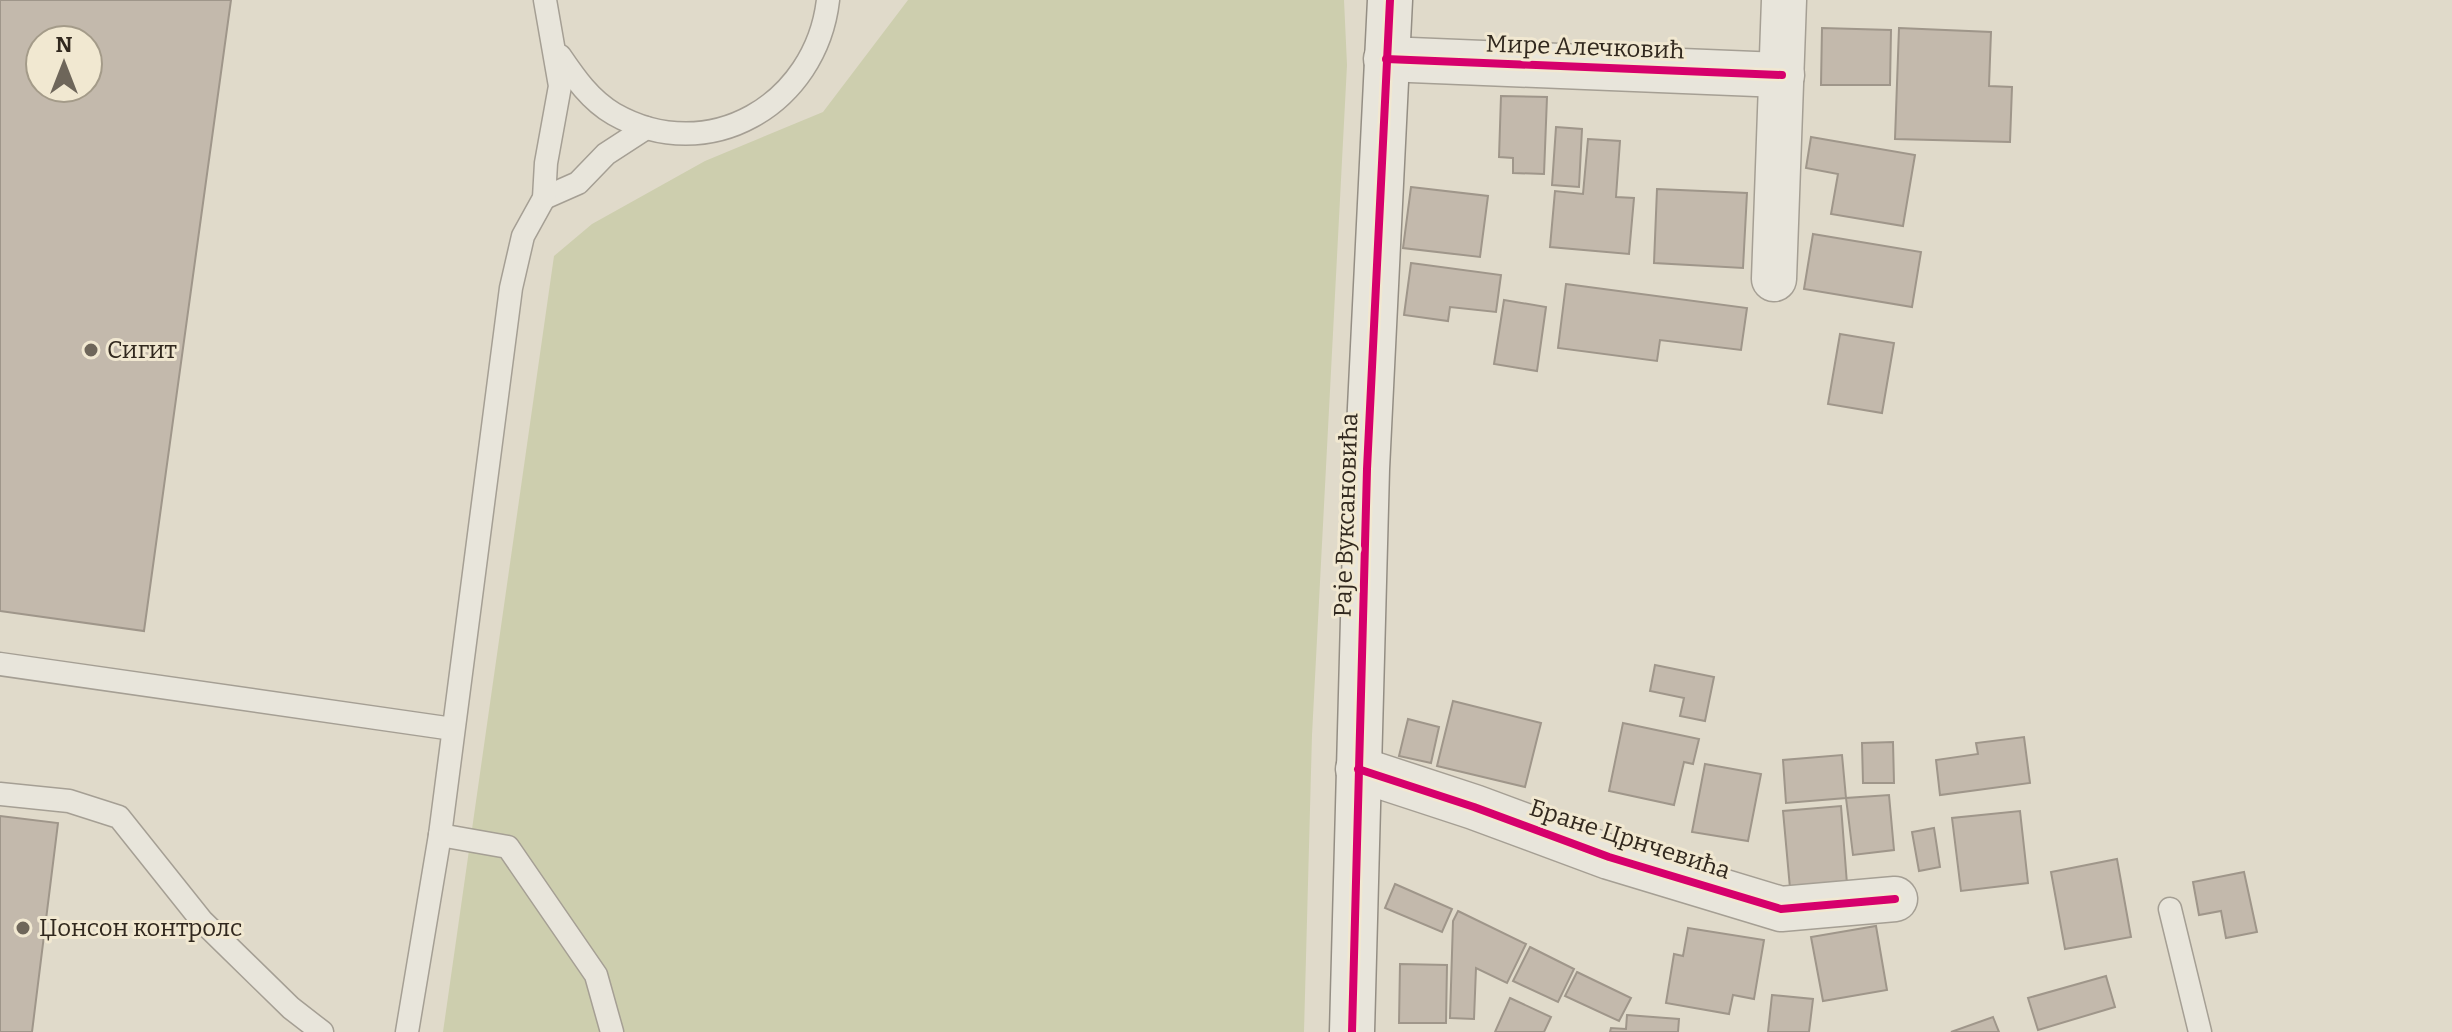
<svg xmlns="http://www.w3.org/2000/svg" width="2452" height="1032" font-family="Bitter,serif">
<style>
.green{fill:#cdceae}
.building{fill:#c3b9ac;stroke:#9f968a;stroke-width:2;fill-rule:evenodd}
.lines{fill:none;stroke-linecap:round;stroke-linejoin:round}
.lane-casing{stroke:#a59f94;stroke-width:25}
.street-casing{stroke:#a59f94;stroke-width:47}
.secondary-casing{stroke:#948e84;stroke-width:47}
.lane{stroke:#e8e5db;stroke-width:22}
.street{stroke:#e8e5db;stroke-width:44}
.secondary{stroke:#e8e5db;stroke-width:44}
.cycleway-casing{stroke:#f1e8d1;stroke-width:13}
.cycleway{stroke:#d6006c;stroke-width:8}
.poi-dot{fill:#6e665a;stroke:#f1e8d1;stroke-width:3}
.labels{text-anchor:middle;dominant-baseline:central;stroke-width:6;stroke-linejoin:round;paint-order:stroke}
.street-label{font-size:24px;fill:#31281e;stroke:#f1e8d1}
.poi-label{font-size:24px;fill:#31281e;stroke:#f1e8d1;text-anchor:start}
</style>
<rect width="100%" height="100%" fill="#e0daca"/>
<path class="green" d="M908 0H1344L1347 65 1312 735 1304 1032H443L554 256 592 224 705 161 823 112Z"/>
<g class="building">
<path d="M0 0H231L144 631 0 611ZM40 40H88V88H40Z"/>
<path d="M1822 28 1891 30 1890 85H1821Z"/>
<path d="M1899 28 1991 32 1989 86 2012 87 2010 142 1895 139Z"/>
<path d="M1501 96 1547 97 1544 174 1513 173V158L1499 157Z"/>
<path d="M1556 127 1582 129 1579 187 1552 185Z"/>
<path d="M1811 137 1915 155 1903 226 1831 214 1838 174 1806 168Z"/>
<path d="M1588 139 1620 141 1616 197 1634 198 1629 254 1550 247 1555 191 1583 194Z"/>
<path d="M1411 187 1488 196 1480 257 1403 248Z"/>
<path d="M1657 189 1747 193 1743 268 1654 263Z"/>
<path d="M1813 234 1921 252 1912 307 1804 289Z"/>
<path d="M1411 263 1501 275 1496 312 1450 307 1448 321 1404 315Z"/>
<path d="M1566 284 1747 308 1741 350 1660 340 1657 361 1558 348Z"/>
<path d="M1504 300 1546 307 1537 371 1494 364Z"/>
<path d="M1840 334 1894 343 1882 413 1828 404Z"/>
<path d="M1655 665 1714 677 1705 721 1680 716 1684 698 1650 691Z"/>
<path d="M1453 701 1541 723 1525 787 1437 766Z"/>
<path d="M1408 719 1439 727 1431 763 1399 756Z"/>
<path d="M1623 723 1699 739 1693 764 1684 762 1674 805 1609 791Z"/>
<path d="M2024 737 2030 783 1940 795 1936 760 1978 754 1976 743Z"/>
<path d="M1893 742 1894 783H1863L1862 743Z"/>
<path d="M1842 755 1846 798 1786 803 1783 760Z"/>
<path d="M1705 764 1761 774 1748 841 1692 832Z"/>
<path d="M1889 795 1894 850 1853 855 1846 798Z"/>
<path d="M1841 806 1847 884 1790 888 1783 811Z"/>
<path d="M2020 811 2028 883 1961 891 1952 818Z"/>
<path d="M0 816 58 823 32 1032H0Z"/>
<path d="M1934 828 1940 867 1919 871 1912 832Z"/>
<path d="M2117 859 2131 937 2065 949 2051 872Z"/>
<path d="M2244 872 2257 932 2226 938 2221 911 2199 915 2193 882Z"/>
<path d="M1395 884 1452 909 1442 932 1385 908Z"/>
<path d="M1458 911 1526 944 1507 983 1476 968 1474 1019 1450 1018 1453 921Z"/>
<path d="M1876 926 1887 990 1823 1001 1811 937Z"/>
<path d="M1688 928 1764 940 1754 999 1733 995 1729 1014 1666 1003 1674 954 1683 956Z"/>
<path d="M1530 947 1574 969 1558 1002 1513 981Z"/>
<path d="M1400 964 1447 965 1446 1023H1399Z"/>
<path d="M1577 972 1631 998 1619 1021 1565 996Z"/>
<path d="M2106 976 2115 1007 2038 1030 2028 998Z"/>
<path d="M1772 995 1813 999 1809 1032H1768Z"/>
<path d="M1510 998 1551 1017 1544 1032H1495Z"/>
<path d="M1627 1015 1679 1019 1678 1032H1610L1611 1028 1626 1029Z"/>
<path d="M1993 1017 1999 1032H1951Z"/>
</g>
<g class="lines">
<defs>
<g id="lane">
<path d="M560 56C575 78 590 100 614 114 709 168 816 104 828 0"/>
<path d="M544 198 578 183 606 154 646 128"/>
<path d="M0 664 453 729"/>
<path d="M0 794 69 801 119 817 202 921 291 1008 322 1032"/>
<path d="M440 835 508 847 596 975 612 1032"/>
<path d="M2170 909 2200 1032"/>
<path d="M407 1032 440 835 511 288 523 236 544 198 546 163 560 86 545 0"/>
</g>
<g id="street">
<path d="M1386 59 1782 75"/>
<path d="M1774 279 1784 0"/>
<path d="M1358 769 1474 807 1609 857 1781 909 1895 899"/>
</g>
<path id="secondary" d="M1352 1032 1367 469 1390 0"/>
</defs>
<use href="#lane" class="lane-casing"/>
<use href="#street" class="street-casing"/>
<use href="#secondary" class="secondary-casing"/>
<use href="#lane" class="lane"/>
<use href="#street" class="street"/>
<use href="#secondary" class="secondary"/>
<defs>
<g id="cycleway">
<path d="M1386 59 1782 75"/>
<path d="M1358 769 1474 807 1609 857 1781 909 1895 899"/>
<path d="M1352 1032 1367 469 1390 0"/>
</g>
</defs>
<use href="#cycleway" class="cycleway-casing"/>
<use href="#cycleway" class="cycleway"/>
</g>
<g class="poi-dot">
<circle cx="91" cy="350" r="8"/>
<circle cx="23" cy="928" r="8"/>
</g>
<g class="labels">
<g class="street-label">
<text transform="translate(1585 47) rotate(2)">Мире Алечковић</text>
<text transform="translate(1346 515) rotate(-88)">Раје Вуксановића</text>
<text transform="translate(1630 839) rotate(18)">Бране Црнчевића</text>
</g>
<g class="poi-label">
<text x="107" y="350">Сигит</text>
<text x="39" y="928">Џонсон контролс</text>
</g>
</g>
<g transform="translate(64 64)"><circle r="38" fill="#f1e8d1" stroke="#a49b89" stroke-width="2"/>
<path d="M0-6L14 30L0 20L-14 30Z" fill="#6e665a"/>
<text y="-12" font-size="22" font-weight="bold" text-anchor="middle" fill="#31281e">N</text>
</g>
</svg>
